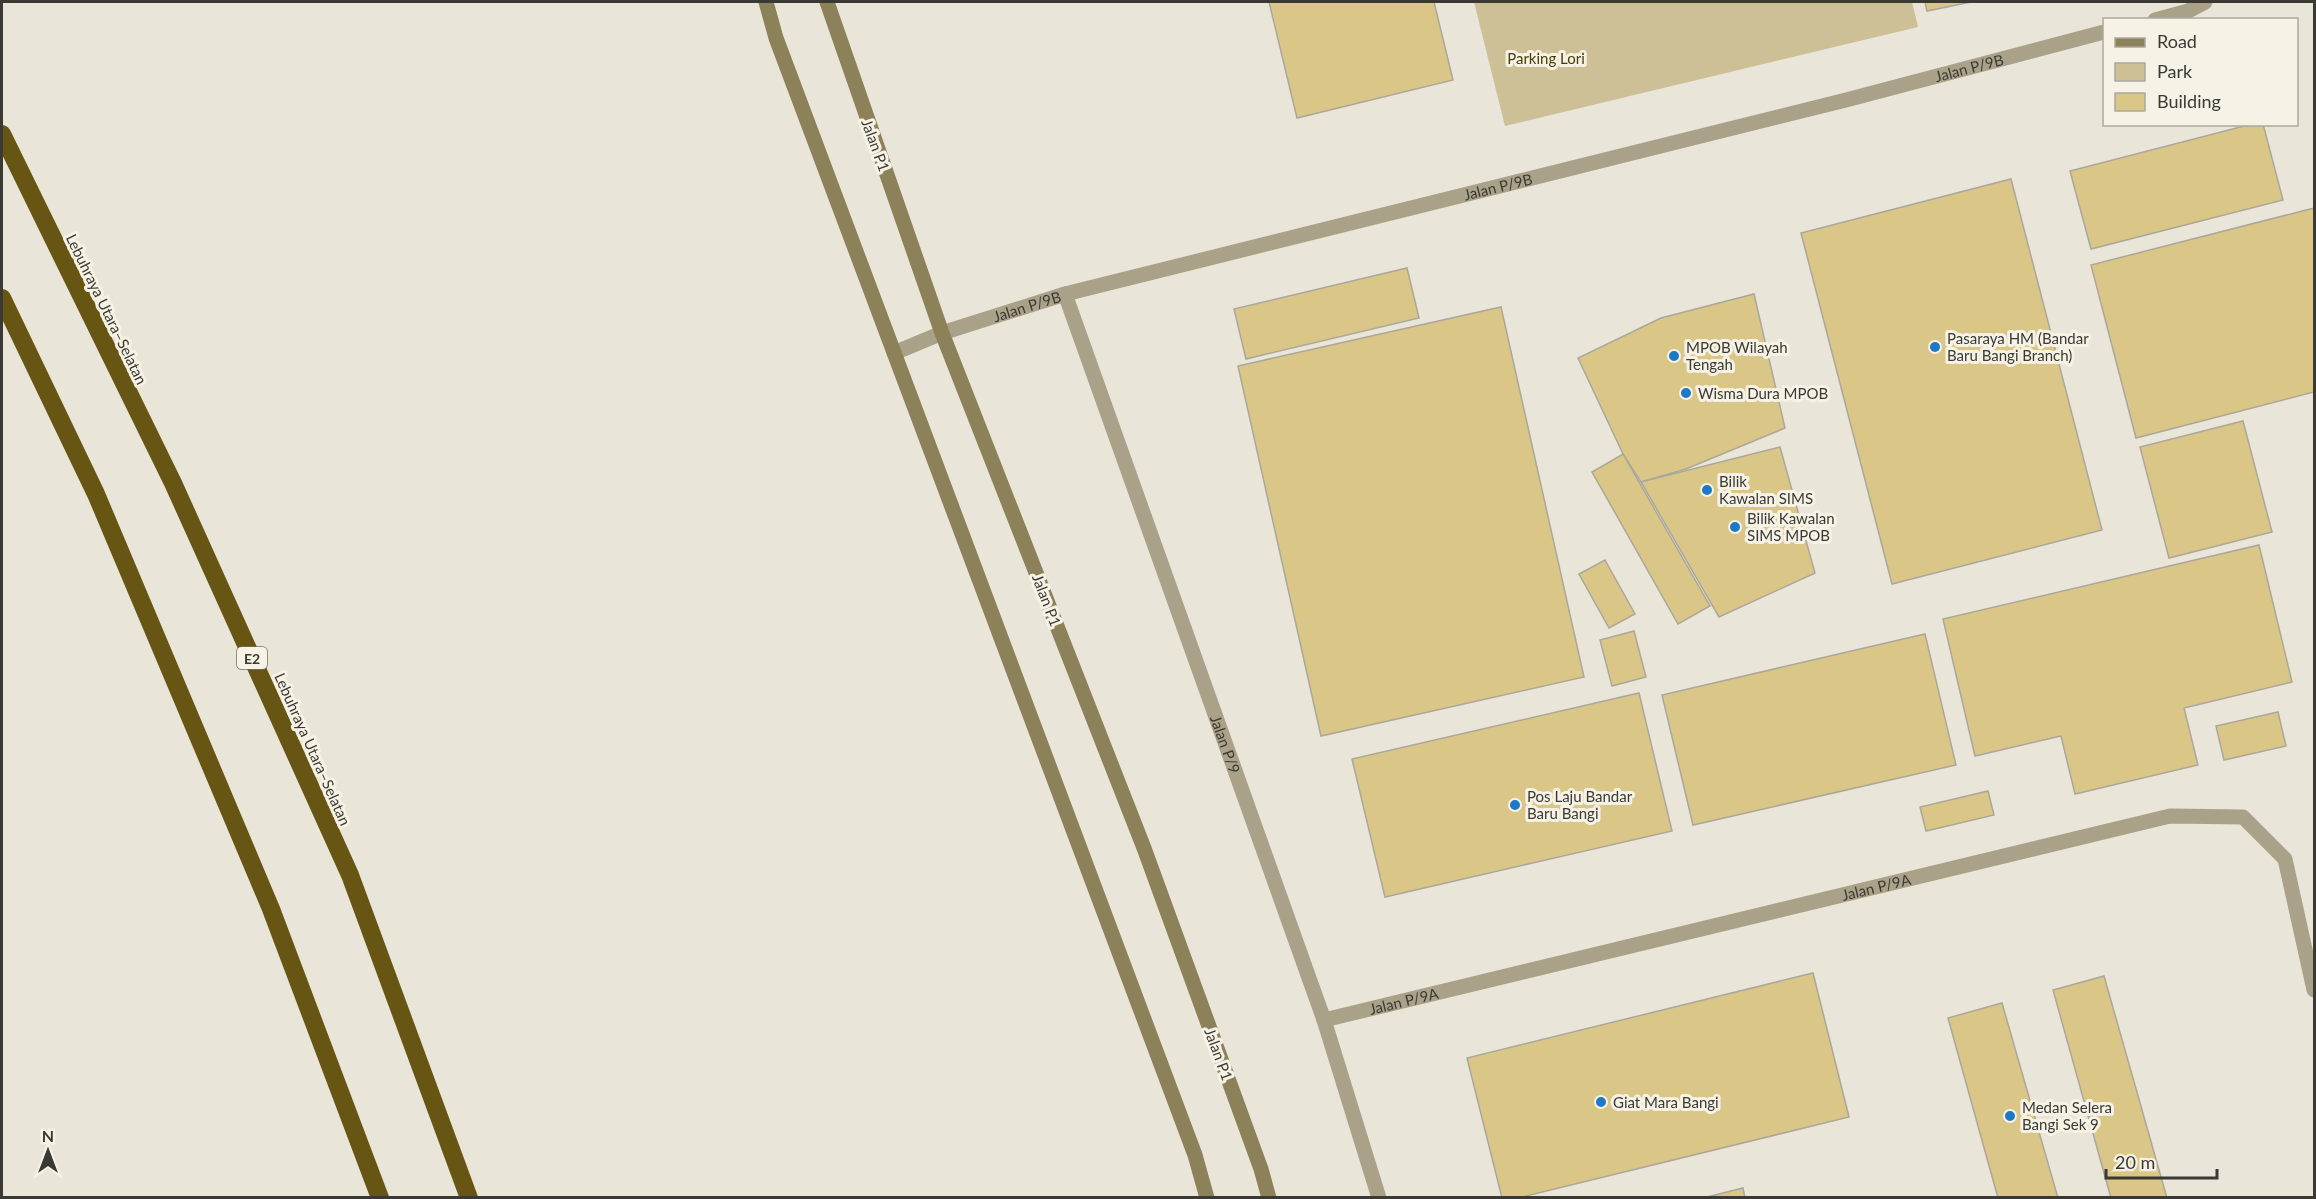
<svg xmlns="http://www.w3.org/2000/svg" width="2316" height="1199" font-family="Lato,sans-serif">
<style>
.green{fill:#cdc096}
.building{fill:#dac787;stroke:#aba79b;stroke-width:1.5}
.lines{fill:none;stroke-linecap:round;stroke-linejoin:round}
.service{stroke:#aaa288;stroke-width:15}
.minor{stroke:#aaa288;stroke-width:15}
.secondary{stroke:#8d815a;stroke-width:15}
.motorway{stroke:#675513;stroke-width:18}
.poi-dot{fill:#1d78c5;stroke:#f6f2e5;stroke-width:2}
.labels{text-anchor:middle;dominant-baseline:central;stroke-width:6;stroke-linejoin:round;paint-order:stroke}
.shield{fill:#f6f2e5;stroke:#737069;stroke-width:1.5}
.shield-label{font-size:14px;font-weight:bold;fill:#3b3934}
.park-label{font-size:15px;fill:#4a3d09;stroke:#f6f2e5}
.street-label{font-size:15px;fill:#3b3934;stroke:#f6f2e5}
.poi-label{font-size:15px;fill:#3b3934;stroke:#f6f2e5;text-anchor:start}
</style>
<rect width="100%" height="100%" fill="#e9e5d8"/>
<path class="green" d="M1474 2H1912L1918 27 1505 126Z"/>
<g class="building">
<path d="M1269 2H1434L1453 80 1297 118Z"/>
<path d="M1925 2H1971L1927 11Z"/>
<path d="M2252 124H2263L2283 200 2091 249 2070 171Z"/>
<path d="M2011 179 2102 530 1892 584 1801 233Z"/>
<path d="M2314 208V392L2136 438 2091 265Z"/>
<path d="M1407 268 1419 318 1246 359 1234 309Z"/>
<path d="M1754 294 1785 428 1686 469 1641 482 1623 454 1578 358 1661 318Z"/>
<path d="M1501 307 1584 677 1321 736 1238 366Z"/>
<path d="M2243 421 2272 532 2169 558 2140 447Z"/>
<path d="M1780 447 1815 573 1719 617 1641 482Z"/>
<path d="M1623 454 1710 606 1678 624 1592 472Z"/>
<path d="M2259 545 2292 682 2184 708 2198 765 2075 794 2061 736 1975 756 1943 619Z"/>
<path d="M1605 560 1635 614 1609 628 1579 574Z"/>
<path d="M1634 631 1646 677 1612 686 1600 640Z"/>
<path d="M1925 634 1956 765 1693 825 1662 695Z"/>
<path d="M1639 693 1672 831 1385 897 1352 759Z"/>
<path d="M2278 712 2286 746 2224 760 2216 726Z"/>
<path d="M1988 791 1994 815 1926 831 1920 807Z"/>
<path d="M1813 973 1849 1117 1518 1198H1502L1467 1058Z"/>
<path d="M2104 976 2167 1198H2111L2053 990Z"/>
<path d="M2002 1003 2058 1198H1998L1948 1018Z"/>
<path d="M1743 1188 1745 1198H1703Z"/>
</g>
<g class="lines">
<path class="service" id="s1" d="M1324 1020 2170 816 2243 817 2285 859 2314 990"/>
<g class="minor">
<path d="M2155 20 2188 11 2205 2"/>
<path id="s2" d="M1065 294 1324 1020 1379 1198"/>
<path id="s3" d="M894 353 942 333 1065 294 1846 100 2104 32"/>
</g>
<g class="secondary">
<path d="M766 2 776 38 1195 1155 1207 1198"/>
<path d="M827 2 942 333 1144 848 1261 1169 1269 1198"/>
</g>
<g class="motorway">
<path d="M2 134 173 483 350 875 469 1198"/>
<path d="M2 298 96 494 271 909 380 1198"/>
</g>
</g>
<g class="poi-dot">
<circle cx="1935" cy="347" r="6"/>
<circle cx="1674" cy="356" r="6"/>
<circle cx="1686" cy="393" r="6"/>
<circle cx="1707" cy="490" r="6"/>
<circle cx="1735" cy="527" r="6"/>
<circle cx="1515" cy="805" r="6"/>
<circle cx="1601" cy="1102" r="6"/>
<circle cx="2010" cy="1116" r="6"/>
</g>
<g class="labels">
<rect class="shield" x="237" y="647" width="30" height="22" rx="4.5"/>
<g class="shield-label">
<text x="252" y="658">E2</text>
</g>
<g class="park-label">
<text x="1546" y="58">Parking Lori</text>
</g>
<g class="street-label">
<text stroke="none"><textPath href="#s3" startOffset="1113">Jalan P/9B</textPath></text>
<text transform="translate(876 145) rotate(70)">Jalan P1</text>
<text stroke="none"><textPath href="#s3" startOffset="627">Jalan P/9B</textPath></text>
<text stroke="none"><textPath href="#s3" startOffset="141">Jalan P/9B</textPath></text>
<text transform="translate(107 309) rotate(64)">Lebuhraya Utara–Selatan</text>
<text transform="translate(1047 600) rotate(69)">Jalan P1</text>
<text stroke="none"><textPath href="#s2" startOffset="478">Jalan P/9</textPath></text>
<text transform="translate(313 749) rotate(66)">Lebuhraya Utara–Selatan</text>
<text stroke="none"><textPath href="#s1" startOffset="568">Jalan P/9A</textPath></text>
<text stroke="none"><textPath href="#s1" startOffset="82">Jalan P/9A</textPath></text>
<text transform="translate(1219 1054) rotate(70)">Jalan P1</text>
</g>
<g class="poi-label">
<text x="1947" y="338">Pasaraya HM (Bandar<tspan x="1947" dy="17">Baru Bangi Branch)</tspan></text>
<text x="1686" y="347">MPOB Wilayah<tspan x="1686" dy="17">Tengah</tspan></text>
<text x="1698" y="393">Wisma Dura MPOB</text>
<text x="1719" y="481">Bilik<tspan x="1719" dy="17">Kawalan SIMS</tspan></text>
<text x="1747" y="518">Bilik Kawalan<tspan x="1747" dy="17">SIMS MPOB</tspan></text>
<text x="1527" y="796">Pos Laju Bandar<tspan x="1527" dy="17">Baru Bangi</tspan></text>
<text x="1613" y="1102">Giat Mara Bangi</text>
<text x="2022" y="1107">Medan Selera<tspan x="2022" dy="17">Bangi Sek 9</tspan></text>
</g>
</g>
<rect width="2316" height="1199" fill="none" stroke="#3b3934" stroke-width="6"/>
<rect x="2103" y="18" width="195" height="108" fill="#f6f2e5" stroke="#aba89e" stroke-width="1.5"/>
<rect x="2115" y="38" width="30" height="9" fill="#8d815a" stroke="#aba89e" stroke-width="1.5"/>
<text x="2157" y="48" font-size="18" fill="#3b3934">Road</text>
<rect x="2115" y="63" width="30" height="18" fill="#cdc096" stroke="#aba89e" stroke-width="1.5"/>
<text x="2157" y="78" font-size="18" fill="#3b3934">Park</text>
<rect x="2115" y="93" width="30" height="18" fill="#dac787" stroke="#aba89e" stroke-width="1.5"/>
<text x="2157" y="108" font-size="18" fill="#3b3934">Building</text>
<g transform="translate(48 1151)" stroke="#f6f2e5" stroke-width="4.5" paint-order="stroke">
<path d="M0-4.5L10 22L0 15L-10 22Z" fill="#3b3934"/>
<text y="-9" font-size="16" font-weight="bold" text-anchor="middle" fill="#3b3934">N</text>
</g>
<path d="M2106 1169v9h111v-9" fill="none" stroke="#3b3934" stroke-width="3"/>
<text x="2115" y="1169" font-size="18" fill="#3b3934" stroke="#f6f2e5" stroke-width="4.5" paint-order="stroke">20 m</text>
</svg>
